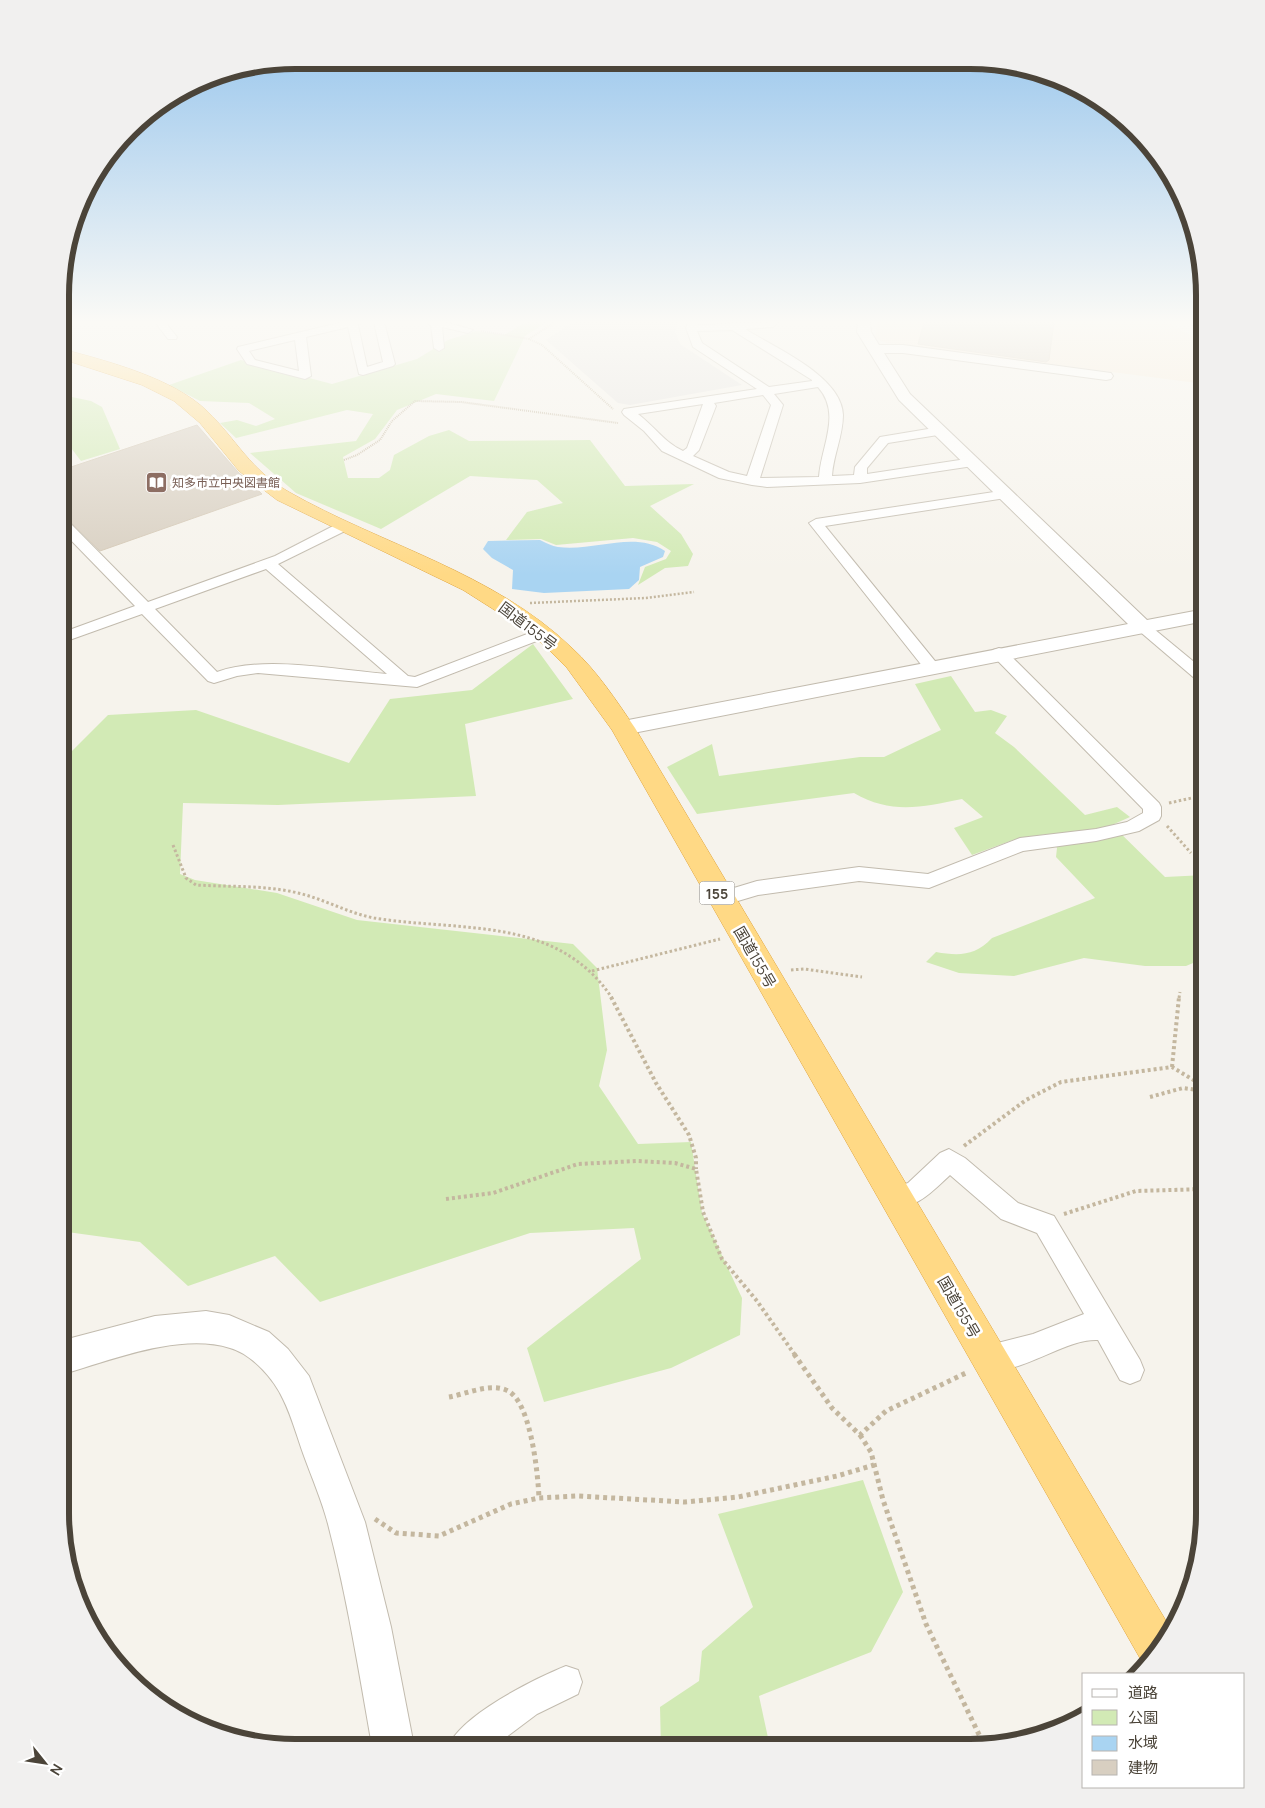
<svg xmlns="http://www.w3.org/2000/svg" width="1265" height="1808" font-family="Manrope,'Noto Sans JP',sans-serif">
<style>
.commercial{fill:#f7ead8}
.green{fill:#d2eab5}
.parking{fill:#e5e3e0}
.water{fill:#a9d4f2}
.building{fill:#d8cfc1;stroke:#d3c7b4}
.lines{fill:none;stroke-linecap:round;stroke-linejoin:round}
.minor-casing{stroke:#c2bbae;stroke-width:2}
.tertiary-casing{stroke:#c2bbae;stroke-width:2}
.trunk-casing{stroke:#e0a43c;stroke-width:1}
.path-far4{stroke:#c4b79f;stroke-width:2;stroke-dasharray:1 1;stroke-linecap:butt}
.path-far3{stroke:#c4b79f;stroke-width:2.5;stroke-dasharray:2 2;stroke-linecap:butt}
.path-far2{stroke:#c4b79f;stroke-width:3;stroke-dasharray:2.5 2.5;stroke-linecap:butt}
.path-far1{stroke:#c4b79f;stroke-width:4;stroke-dasharray:3 3;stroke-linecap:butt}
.path{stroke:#c4b79f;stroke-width:5;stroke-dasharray:4 4;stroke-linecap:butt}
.minor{fill:#fff;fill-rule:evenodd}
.tertiary{fill:#fff;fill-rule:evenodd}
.trunk{fill:#ffd985;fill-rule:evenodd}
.labels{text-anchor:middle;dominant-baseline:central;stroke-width:5;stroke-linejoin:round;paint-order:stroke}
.far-education-label{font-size:12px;fill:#785e54;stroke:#fff;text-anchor:start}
.shield{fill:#fff;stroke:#817c74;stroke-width:1}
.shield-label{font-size:14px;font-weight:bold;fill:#4b4439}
.street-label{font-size:15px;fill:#4b4439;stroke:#fff}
.rim{fill:none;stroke:#4b4439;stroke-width:6}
</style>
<rect width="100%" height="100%" fill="#f6f3ec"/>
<path class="commercial" d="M877 322H1166L1205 343V384L887 343 875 339Z"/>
<g class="green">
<path d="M526 322H547L525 336 494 401 436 394 397 410 375 439 343 457 348 478H379L390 470 394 455 429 436 449 430 469 441 590 440 625 486 694 484 650 506 681 534 693 554 688 566 665 568 638 585 645 567 666 559 671 551 657 542 633 538 556 545 541 539 506 540 527 512 563 503 537 480 470 476 381 529 296 493 250 453 356 441 373 414 347 410 236 438 220 423 237 420 256 426 275 419 249 403 200 401 169 385 241 360 332 384 417 359 448 340 476 331 504 335Z"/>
<path d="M62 395 91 401 102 407 120 449 81 461 62 436Z"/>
<path d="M533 644 573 699 465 724 476 796 278 805 183 803 180 874 195 880 277 893 357 920 573 944 597 968 607 1050 599 1086 638 1144 691 1142 702 1213 742 1298 740 1335 671 1368 544 1402 527 1348 641 1259 634 1228 530 1233 320 1302 275 1256 188 1286 140 1242 60 1231 61 762 108 715 196 710 349 763 390 699 472 690Z"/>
<path d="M951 676 975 712 991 710 1007 716 995 733 1014 747 1085 815 1117 807 1130 817 1112 825 1165 877 1205 875V958L1186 966H1145L1084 958 1014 976 959 973 926 962 936 952C959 956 975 956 992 938L1095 898 1056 857 1057 848 1047 834 1013 840 972 855 954 828 983 817 962 799C922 807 892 815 854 793L697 814 667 767 712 744 719 776 860 757H884L941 730 915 684Z"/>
<path d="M863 1480 903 1592 871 1652 759 1696 770 1747H661L660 1707 699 1681 702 1651 753 1607 718 1514Z"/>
</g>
<path class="parking" d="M573 322H678L675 332 680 344 742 385 630 405 618 403 546 340Z"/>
<path class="water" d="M540 540C546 543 552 546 558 547 594 552 634 530 665 551L663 557 640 567 639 580 629 589 544 593 512 589 513 570 492 558 483 549 488 541Z"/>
<g class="building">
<path d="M924 322H1054L1049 360 1046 362 918 344Z"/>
<path d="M197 425 238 472 262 494 100 551 62 514V470Z"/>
</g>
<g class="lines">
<defs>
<g id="minor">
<path d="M155 322H165L177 337 176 339H168Z"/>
<path d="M343 322H361L358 325 367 367 383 362 374 322H384L395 364 393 366 363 375 359 374 348 327 306 337 311 376 305 379 247 364 237 349 238 347ZM295 340 299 371 255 360 249 351Z"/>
<path d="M425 322H445L473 330 468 333 442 327 444 348 439 351 434 348 431 325Z"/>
<path d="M688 322H698L697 325 779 322 773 327 745 329C775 348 842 376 843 415 843 436 833 456 832 476L854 475 855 467 880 437 940 427 946 431 944 434 888 443 867 468V474L973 458 979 462 973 466 860 483 767 487 752 485 719 478 662 451 644 431 624 415 622 412 624 409 757 389 693 347 686 328ZM732 330 812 380V381L769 387 702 343 697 331ZM818 387C842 414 821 446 819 477L760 478 783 405 774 394ZM763 395 771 405 747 476 729 472 693 456 699 450 716 406 714 403ZM703 404 687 448 683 451C665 443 654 426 638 414Z"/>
<path d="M1007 490 1014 494 1012 497 825 526 939 666 941 669 939 672H927L809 523 816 519Z"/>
<path d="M62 519 67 520 148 602 275 556 339 523H349L351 526 349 529 278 564 408 676 415 677 535 631 541 629 549 634 547 637 417 687 258 673 237 676 214 683 208 681 142 614 61 643V633L135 606 62 531ZM266 569 387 674C337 670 263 655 217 672L155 609Z"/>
<path d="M1143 622 1148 624 1205 671V684L1199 682 1138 630 1135 627 1138 624Z"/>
<path d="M999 648 1005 650 1159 803 1161 807V816L1159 820 1139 831 1096 841 1023 851 929 888 859 881 758 895 721 906 714 904 711 899 714 894 757 881 859 867 928 874 1020 838 1096 829 1127 822 1143 813V809L993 656 991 653 993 650Z"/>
<path d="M949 1149 965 1158 1018 1203 1054 1216 1140 1360 1144 1370 1140 1380 1130 1384 1120 1380 1098 1340C1062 1338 1013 1382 978 1368L974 1358 978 1348 1033 1334 1084 1314 1037 1233 1001 1219 950 1175C934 1190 911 1215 886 1206L883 1198 886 1190 908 1183 940 1153Z"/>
<path d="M566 1666 578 1670 582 1682 578 1694 537 1714 493 1747H448C461 1715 534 1679 566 1666Z"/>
</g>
<g id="tertiary">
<path d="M858 322H870L871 332 879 345H903L1111 373 1113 376 1111 379 1106 380 903 353H884L910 394 1147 620 1205 609V621L623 735 615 733 612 728 615 723 623 721 1128 624 899 400 857 332Z"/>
<path d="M1191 322H1205V329L1192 325Z"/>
<path d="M206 1311 229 1315 269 1332 288 1349 309 1376 365 1522 391 1627 414 1746H372C359 1672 347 1597 328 1524 322 1501 312 1478 304 1456 297 1437 292 1417 283 1399 274 1379 252 1354 230 1348 179 1332 109 1361 60 1375V1341L155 1316Z"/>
</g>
<path id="trunk" d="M62 349C107 361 173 378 207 411 237 440 250 470 289 492 382 545 493 572 572 648 597 671 616 700 635 728L1172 1631 1165 1644 1145 1667 612 730 567 668 544 645 504 616 463 590 277 500 239 471 200 423 174 401 142 385 62 359Z"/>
</defs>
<use href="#minor" class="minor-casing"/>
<use href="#tertiary" class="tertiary-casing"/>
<use href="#trunk" class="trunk-casing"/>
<g class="path-far4">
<path d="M481 331 529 339 542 345 613 409"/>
<path d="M529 339 555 322"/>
<path d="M344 460 357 455 380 440 392 421 415 401 461 402 618 423"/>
</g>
<path class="path-far3" d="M530 603 646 598 694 592"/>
<g class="path-far2">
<path d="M1169 803 1205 795"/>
<path d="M1167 826 1191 853"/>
<path d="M173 845 186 878 196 885C230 887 265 885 298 893 324 899 348 913 374 918 460 932 557 915 612 998"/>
<path d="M791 970 804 969 862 977"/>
<path d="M592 971 720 939"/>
<path d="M1179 998 1180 992"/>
</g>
<g class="path-far1">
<path d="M611 997 656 1083 689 1135 696 1158V1169"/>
<path d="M1172 1067 1179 997"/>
<path d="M1150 1097 1183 1088 1205 1091"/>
<path d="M964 1146 1026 1100 1061 1082 1172 1067 1205 1087"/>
<path d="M446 1199 493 1193 578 1164 637 1161 675 1163 696 1169 703 1212 722 1259 757 1301 795 1355"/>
<path d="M1064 1214 1136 1191 1205 1189"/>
</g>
<g class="path">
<path d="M794 1354 832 1408 860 1435 886 1411 966 1373"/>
<path d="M449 1397C466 1394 489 1383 506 1390 531 1399 538 1475 539 1498"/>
<path d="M860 1435 871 1452 883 1500 926 1624 984 1745"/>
<path d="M375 1519 396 1533 439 1536 511 1504 539 1498 577 1496 685 1502 738 1497 837 1476 874 1465"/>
</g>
<use href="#minor" class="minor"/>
<use href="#tertiary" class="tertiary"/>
<use href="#trunk" class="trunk"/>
</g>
<linearGradient id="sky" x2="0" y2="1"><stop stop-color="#8fc1ec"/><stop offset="0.56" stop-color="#fbfaf6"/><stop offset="1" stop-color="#fbfaf6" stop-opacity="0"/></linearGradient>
<rect width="1265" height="575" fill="url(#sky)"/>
<defs>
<symbol id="library-square" viewBox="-11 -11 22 22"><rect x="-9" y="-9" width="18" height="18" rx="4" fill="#8d6e63" stroke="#fff"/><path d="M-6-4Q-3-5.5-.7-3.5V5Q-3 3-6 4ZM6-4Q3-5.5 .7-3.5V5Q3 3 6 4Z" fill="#fff"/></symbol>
</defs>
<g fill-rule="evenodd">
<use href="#library-square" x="144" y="470" width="25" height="25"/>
</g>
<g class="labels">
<g class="far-education-label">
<text x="172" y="482">知多市立中央図書館</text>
</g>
<rect class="shield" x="699.5" y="881.5" width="35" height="23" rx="4"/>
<g class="shield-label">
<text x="717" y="893">155</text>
</g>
<g class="street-label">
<text transform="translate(528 626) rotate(37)">国道155号</text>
<text transform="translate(755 957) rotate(60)">国道155号</text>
<text transform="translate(959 1307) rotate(60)">国道155号</text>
</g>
</g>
<path d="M0 0H1265V1808H0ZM295 69H970A226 226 0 0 1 1196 295V1513A226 226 0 0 1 970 1739H295A226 226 0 0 1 69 1513V295A226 226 0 0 1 295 69Z" fill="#f1f0ef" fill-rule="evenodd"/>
<path class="rim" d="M295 69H970A226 226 0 0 1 1196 295V1513A226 226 0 0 1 970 1739H295A226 226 0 0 1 69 1513V295A226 226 0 0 1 295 69Z"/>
<rect x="1082" y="1673" width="162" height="115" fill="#ffffff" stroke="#b7b4b0"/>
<rect x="1092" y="1689" width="25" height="8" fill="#ffffff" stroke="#b7b4b0"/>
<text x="1128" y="1698" font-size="15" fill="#4b4439">道路</text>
<rect x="1092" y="1710" width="25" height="15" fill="#d2eab5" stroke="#b7b4b0"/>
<text x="1128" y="1723" font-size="15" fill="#4b4439">公園</text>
<rect x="1092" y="1736" width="25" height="15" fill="#a9d4f2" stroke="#b7b4b0"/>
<text x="1128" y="1748" font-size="15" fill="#4b4439">水域</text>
<rect x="1092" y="1760" width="25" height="15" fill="#d8cfc1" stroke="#b7b4b0"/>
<text x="1128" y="1773" font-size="15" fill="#4b4439">建物</text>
<g transform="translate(45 1763) rotate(120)" stroke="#ffffff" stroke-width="4" paint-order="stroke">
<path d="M0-4L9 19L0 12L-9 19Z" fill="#4b4439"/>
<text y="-8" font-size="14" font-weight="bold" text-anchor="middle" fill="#4b4439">N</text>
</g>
</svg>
